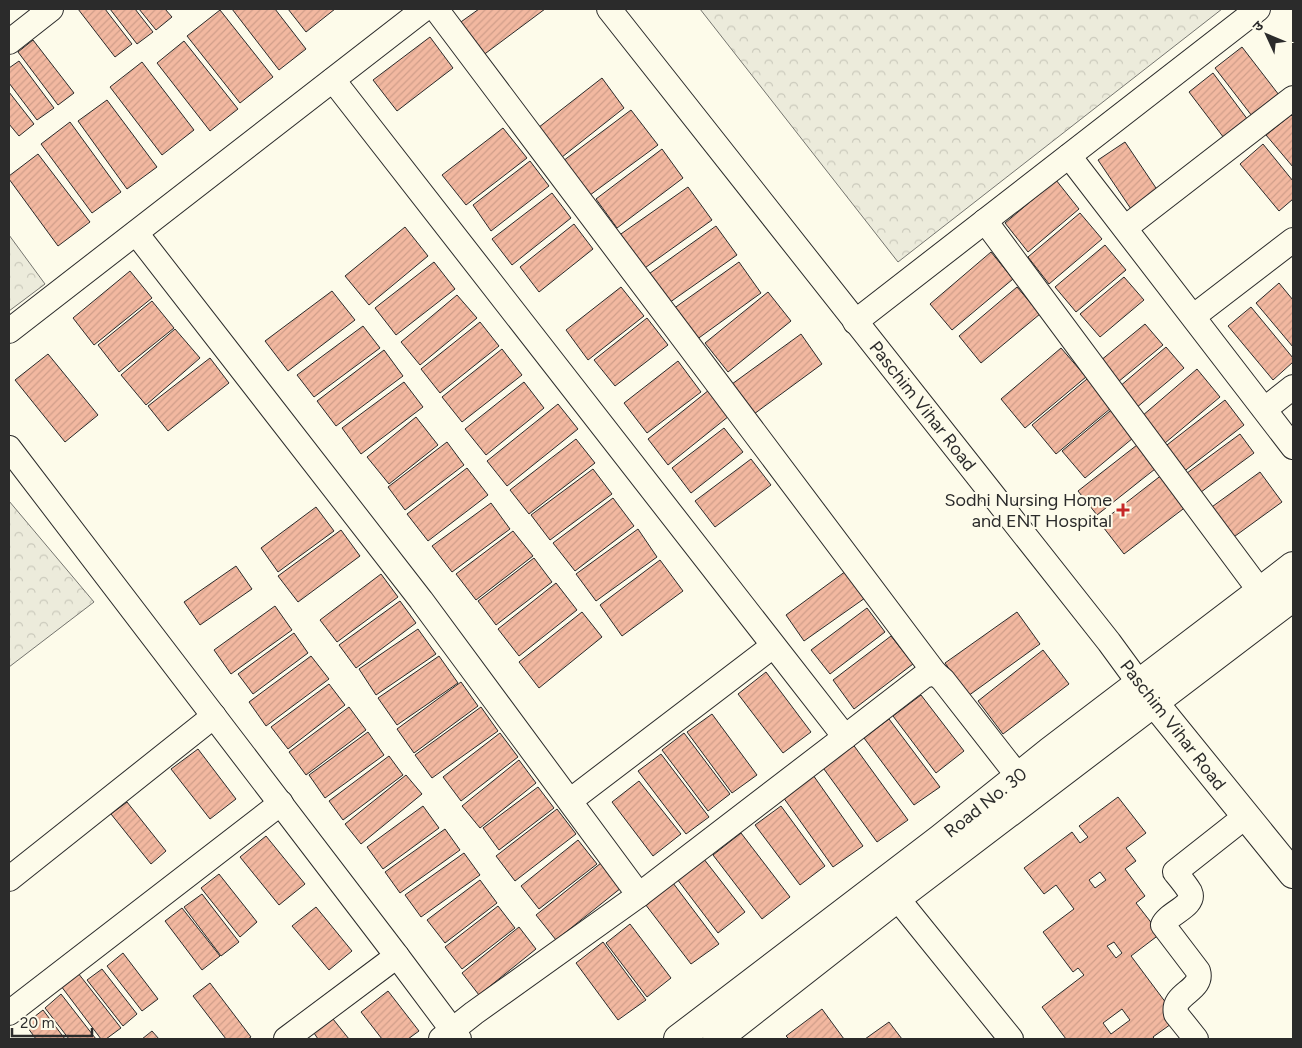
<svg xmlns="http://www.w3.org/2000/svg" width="1302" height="1048" font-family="Figtree,'Noto Sans Devanagari',sans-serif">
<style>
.park{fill:url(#park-crowns);stroke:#74746e}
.building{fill:url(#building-hatch);stroke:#2b2b2b;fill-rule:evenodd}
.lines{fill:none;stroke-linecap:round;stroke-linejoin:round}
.street-casing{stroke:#2b2b2b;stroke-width:26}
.secondary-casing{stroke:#2b2b2b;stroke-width:30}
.street{stroke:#fdfbea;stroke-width:24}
.secondary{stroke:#fdfbea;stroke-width:28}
.poi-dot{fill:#c62828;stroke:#fdfbea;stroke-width:2}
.labels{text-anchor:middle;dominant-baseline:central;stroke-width:4;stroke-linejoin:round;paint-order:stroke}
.street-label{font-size:18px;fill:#2b2b2b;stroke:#fdfbea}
.poi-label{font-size:18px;fill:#2b2b2b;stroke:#fdfbea;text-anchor:end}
</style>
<defs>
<pattern id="park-crowns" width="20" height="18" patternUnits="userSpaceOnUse" patternTransform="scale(1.25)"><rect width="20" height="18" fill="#ecebdb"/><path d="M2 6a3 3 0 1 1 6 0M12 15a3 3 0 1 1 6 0" fill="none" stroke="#cbcabc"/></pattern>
<pattern id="building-hatch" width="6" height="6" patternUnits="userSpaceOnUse" patternTransform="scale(1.25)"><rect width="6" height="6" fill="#f2b8a0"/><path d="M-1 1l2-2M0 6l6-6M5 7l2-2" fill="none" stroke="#d09e8a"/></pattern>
</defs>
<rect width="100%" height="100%" fill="#fdfbea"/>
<g class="park">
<path d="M700 9H1222L898 262Z"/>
<path d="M9 235 45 284 9 311Z"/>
<path d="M9 501 94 602 9 667Z"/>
</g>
<g class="building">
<path d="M78 9H105L132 44 115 57Z"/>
<path d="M110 9H135L153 32 137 44Z"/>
<path d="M139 9H165L172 17 156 30Z"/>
<path d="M232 9H275L306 49 279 70Z"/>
<path d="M288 9H335L306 32Z"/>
<path d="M479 9H545L482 56 458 24Z"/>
<path d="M220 10 273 77 240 103 187 36Z"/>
<path d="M430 37 453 68 397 111 373 80Z"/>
<path d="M33 40 74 93 58 105 18 52Z"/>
<path d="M184 41 238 109 210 131 157 63Z"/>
<path d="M1242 47 1279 95 1252 116 1215 68Z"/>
<path d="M19 61 54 108 37 120 9 83V68Z"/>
<path d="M142 62 194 130 162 155 110 87Z"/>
<path d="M1213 73 1248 120 1224 138 1189 92Z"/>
<path d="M602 78 624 108 557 161 534 131Z"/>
<path d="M9 92 34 124 19 136 9 124Z"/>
<path d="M107 100 157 167 127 189 78 121Z"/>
<path d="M631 110 658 145 586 198 559 164Z"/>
<path d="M1291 115 1293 117V167L1266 135Z"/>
<path d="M70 122 121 192 92 213 41 144Z"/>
<path d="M503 128 527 158 466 205 442 175Z"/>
<path d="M1125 142 1158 191 1131 209 1098 160Z"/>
<path d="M1263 144 1293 181V199L1279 211 1240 164Z"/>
<path d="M662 149 683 178 617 228 596 199Z"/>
<path d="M38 154 90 222 58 246 9 179V176Z"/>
<path d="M530 161 549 186 491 231 473 205Z"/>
<path d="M1056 180 1079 209 1028 252 1005 223Z"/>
<path d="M688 187 712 220 642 270 618 236Z"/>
<path d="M552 193 571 218 512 265 492 239Z"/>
<path d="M1080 213 1102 239 1049 284 1028 257Z"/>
<path d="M574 224 593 249 539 292 520 267Z"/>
<path d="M716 226 737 255 666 305 646 276Z"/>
<path d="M405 227 428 256 369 305 345 276Z"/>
<path d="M1105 245 1126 270 1076 312 1055 287Z"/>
<path d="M991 252 1013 279 952 330 930 304Z"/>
<path d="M434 262 455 289 396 335 375 308Z"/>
<path d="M739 262 761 293 696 340 673 309Z"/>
<path d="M130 271 152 298 94 345 73 318Z"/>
<path d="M1124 277 1144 300 1100 337 1080 314Z"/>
<path d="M1279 283 1293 300V347L1256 303Z"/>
<path d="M621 287 644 316 588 360 566 330Z"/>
<path d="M1017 287 1040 314 981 363 959 336Z"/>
<path d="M332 291 355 320 288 371 265 341Z"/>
<path d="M768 292 791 321 728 372 705 343Z"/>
<path d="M457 295 477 318 420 365 401 342Z"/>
<path d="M152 301 174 328 119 372 98 345Z"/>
<path d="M1251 307 1293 358V362L1273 380 1228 326Z"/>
<path d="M647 318 668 345 615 386 594 360Z"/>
<path d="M480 322 499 346 440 393 421 369Z"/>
<path d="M1145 324 1163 345 1118 382 1100 361Z"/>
<path d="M363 326 380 348 314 397 297 375Z"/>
<path d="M175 329 200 358 146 405 121 375Z"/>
<path d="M801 334 822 364 754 414 732 384Z"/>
<path d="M1166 347 1184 368 1136 408 1119 387Z"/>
<path d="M1061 348 1086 377 1025 428 1001 399Z"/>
<path d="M502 349 522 375 462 422 442 397Z"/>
<path d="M384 350 403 376 336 426 317 401Z"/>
<path d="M48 354 98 415 65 442 15 380Z"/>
<path d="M210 358 229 383 168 431 148 406Z"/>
<path d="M678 361 701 392 647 433 624 403Z"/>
<path d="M1197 369 1220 397 1165 443 1142 416Z"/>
<path d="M1093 374 1117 403 1056 454 1032 425Z"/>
<path d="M404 382 423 407 361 454 342 428Z"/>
<path d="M524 382 544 408 486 455 465 429Z"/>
<path d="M709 390 729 416 668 465 648 439Z"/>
<path d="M1225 400 1244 425 1182 473 1163 448Z"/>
<path d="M558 404 578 429 507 486 487 461Z"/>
<path d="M1116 406 1139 433 1085 478 1062 451Z"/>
<path d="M416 417 438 445 389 484 367 457Z"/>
<path d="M724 428 743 452 691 493 672 468Z"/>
<path d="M1240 434 1254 453 1197 495 1183 476Z"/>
<path d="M576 439 595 463 529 514 510 490Z"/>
<path d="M447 442 464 465 405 510 388 487Z"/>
<path d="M1137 445 1155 469 1097 515 1078 491Z"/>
<path d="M751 459 771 485 715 527 695 501Z"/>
<path d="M467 468 488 495 428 541 407 514Z"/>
<path d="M593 469 612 494 550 540 531 515Z"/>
<path d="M1260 472 1282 502 1231 539 1209 509Z"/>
<path d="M1163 474 1187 506 1124 554 1100 523Z"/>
<path d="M613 498 634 526 575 571 553 543Z"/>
<path d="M491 503 510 529 452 572 432 546Z"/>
<path d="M316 507 334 531 278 572 261 548Z"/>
<path d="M638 529 657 557 596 601 576 574Z"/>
<path d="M341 530 360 556 298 602 278 576Z"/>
<path d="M513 531 533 556 476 600 456 574Z"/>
<path d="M534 558 552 582 496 625 478 601Z"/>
<path d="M660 560 683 591 622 636 600 605Z"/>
<path d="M236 566 252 589 200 625 184 602Z"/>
<path d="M846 571 865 598 804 641 786 615Z"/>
<path d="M381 574 398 597 337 642 320 620Z"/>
<path d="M556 583 577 610 519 656 498 629Z"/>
<path d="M400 601 416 623 356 668 339 645Z"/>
<path d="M275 606 292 630 231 674 214 650Z"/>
<path d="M867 608 885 632 830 674 811 650Z"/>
<path d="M582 612 602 637 539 688 519 662Z"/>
<path d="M1017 612 1040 644 968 696 945 663Z"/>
<path d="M418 629 436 654 376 695 359 669Z"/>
<path d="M294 633 308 653 253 694 238 674Z"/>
<path d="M891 636 913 664 854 709 833 680Z"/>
<path d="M1043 650 1069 684 1003 734 978 701Z"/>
<path d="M311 656 329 679 266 726 249 702Z"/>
<path d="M439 656 458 683 397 725 378 698Z"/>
<path d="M766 672 811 732 783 753 738 694Z"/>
<path d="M461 682 478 706 414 753 397 729Z"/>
<path d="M329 684 345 705 288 749 271 727Z"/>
<path d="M921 695 964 751 936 773 893 716Z"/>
<path d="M349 707 366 730 306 775 289 752Z"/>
<path d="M481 707 498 731 432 778 415 755Z"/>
<path d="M712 714 757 775 732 793 687 732Z"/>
<path d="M889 719 940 787 914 805 864 738Z"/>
<path d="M368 732 384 755 325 798 309 775Z"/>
<path d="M500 733 518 757 461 801 443 777Z"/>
<path d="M684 733 730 794 708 811 662 750Z"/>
<path d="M852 743 908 820 877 842 821 765Z"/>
<path d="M198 749 236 799 210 819 171 769Z"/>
<path d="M661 754 709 817 686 834 638 771Z"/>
<path d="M389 756 403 775 343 820 329 801Z"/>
<path d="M519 760 536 783 480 828 462 806Z"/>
<path d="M406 775 422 794 361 844 345 824Z"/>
<path d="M813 775 863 846 833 867 783 797Z"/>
<path d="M639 781 681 834 653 856 612 802Z"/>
<path d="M538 787 554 808 499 850 483 828Z"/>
<path d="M1118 797 1146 833 1126 848 1136 861 1125 869 1145 896 1136 903 1160 934 1131 956 1178 1019 1153 1037 1155 1039H1066L1042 1007 1084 975 1078 968 1073 972 1043 932 1074 909 1056 885 1044 894 1024 868 1072 832 1080 843 1088 837 1079 826ZM1100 872 1106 880 1095 888 1089 880ZM1114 942 1122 953 1116 958 1107 946ZM1122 1009 1130 1020 1111 1034 1103 1023Z"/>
<path d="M127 802 166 851 151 864 111 814Z"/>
<path d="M423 806 439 828 383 869 367 847Z"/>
<path d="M781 806 825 866 800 885 755 825Z"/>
<path d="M557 809 576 834 515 881 496 856Z"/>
<path d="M445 829 460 850 400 893 385 872Z"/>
<path d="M741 833 790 897 762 919 713 855Z"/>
<path d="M266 836 305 884 279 905 240 857Z"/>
<path d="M578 840 597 864 539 909 521 886Z"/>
<path d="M464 853 480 875 421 917 405 895Z"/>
<path d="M700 854 745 912 718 933 674 875Z"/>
<path d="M601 863 621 888 556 940 536 915Z"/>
<path d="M219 874 257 922 240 937 201 888Z"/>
<path d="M670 879 719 944 691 964 642 900Z"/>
<path d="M480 880 497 903 445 943 427 920Z"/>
<path d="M202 894 239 942 221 956 184 907Z"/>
<path d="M498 906 515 928 462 969 445 947Z"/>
<path d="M316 907 352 951 329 970 292 926Z"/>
<path d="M182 908 220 956 202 970 165 921Z"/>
<path d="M630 924 671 978 647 997 606 943Z"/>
<path d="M519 927 536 949 479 995 462 973Z"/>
<path d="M603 942 646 1000 618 1020 576 963Z"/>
<path d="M123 953 158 999 142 1011 107 966Z"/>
<path d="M102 969 137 1014 123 1026 87 980Z"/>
<path d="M78 973 121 1028 106 1039H101L61 986Z"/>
<path d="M210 983 251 1037 248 1039H226L193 996Z"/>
<path d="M388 991 419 1031 408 1039H382L361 1012Z"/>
<path d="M61 994 96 1039H69L45 1008Z"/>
<path d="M822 1009 844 1039H789L786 1036Z"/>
<path d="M43 1010 65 1039H36L25 1024Z"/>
<path d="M333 1019 349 1039H318L314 1033Z"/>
<path d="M889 1022 902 1039H865Z"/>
<path d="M152 1031 159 1039H142Z"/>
</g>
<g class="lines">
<defs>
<g id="street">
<path d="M436 9 935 673"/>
<path id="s1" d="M609 9 1109 642 1139 683"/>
<path d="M9 42 51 9"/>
<path d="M333 80 845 737 639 895 474 1013 441 1039"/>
<path d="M1069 156 1293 447"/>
<path d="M985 221 1260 591"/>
<path d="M1125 228 1293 98"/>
<path d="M136 233 421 600 639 895"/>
<path d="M1194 316 1293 240"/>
<path d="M855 322 1258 9"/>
<path d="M9 331 424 9"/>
<path d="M1265 409 1293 387"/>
<path d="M9 448 397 956 459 1039"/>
<path d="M845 737 924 676 935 673 943 680 1018 776"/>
<path d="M571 800 773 646"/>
<path d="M9 879 214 716"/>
<path d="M897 898 1011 1039"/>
<path d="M9 1013 281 803"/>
<path d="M286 1039 397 956"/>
<path d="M1196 1039 1176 1014C1171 993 1204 991 1198 971L1163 925C1168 913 1196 906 1190 892 1186 885 1180 878 1175 872L1246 816"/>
</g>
<g id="secondary">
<path d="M1143 689 1293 874"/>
<path id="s2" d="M678 1039 940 839 1049 752 1293 566"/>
<path d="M717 1039 897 898 1293 597"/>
</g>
</defs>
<use href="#street" class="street-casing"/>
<use href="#secondary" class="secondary-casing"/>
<use href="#street" class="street"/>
<use href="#secondary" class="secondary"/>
</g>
<path class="poi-dot" d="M1120.5 502.5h5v5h5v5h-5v5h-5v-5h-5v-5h5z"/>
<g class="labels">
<g class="street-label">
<text stroke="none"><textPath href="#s1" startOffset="506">Paschim Vihar Road</textPath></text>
<text transform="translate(1173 725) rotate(52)">Paschim Vihar Road</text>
<text stroke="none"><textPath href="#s2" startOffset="388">Road No. 30</textPath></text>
</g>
<g class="poi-label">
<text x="1112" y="500">Sodhi Nursing Home<tspan x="1112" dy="21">and ENT Hospital</tspan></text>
</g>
</g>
<rect width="1302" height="1048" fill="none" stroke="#2b2b2b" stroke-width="20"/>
<g transform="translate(1267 35) rotate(314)" stroke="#fdfbea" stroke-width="4" paint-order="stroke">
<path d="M0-4L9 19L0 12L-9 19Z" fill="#2b2b2b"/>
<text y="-8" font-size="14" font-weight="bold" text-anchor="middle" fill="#2b2b2b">उ</text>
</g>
<path d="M12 1028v8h80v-8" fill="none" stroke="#2b2b2b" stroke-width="2.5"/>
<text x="20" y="1028" font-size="15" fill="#2b2b2b" stroke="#fdfbea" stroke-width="4" paint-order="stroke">20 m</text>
</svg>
